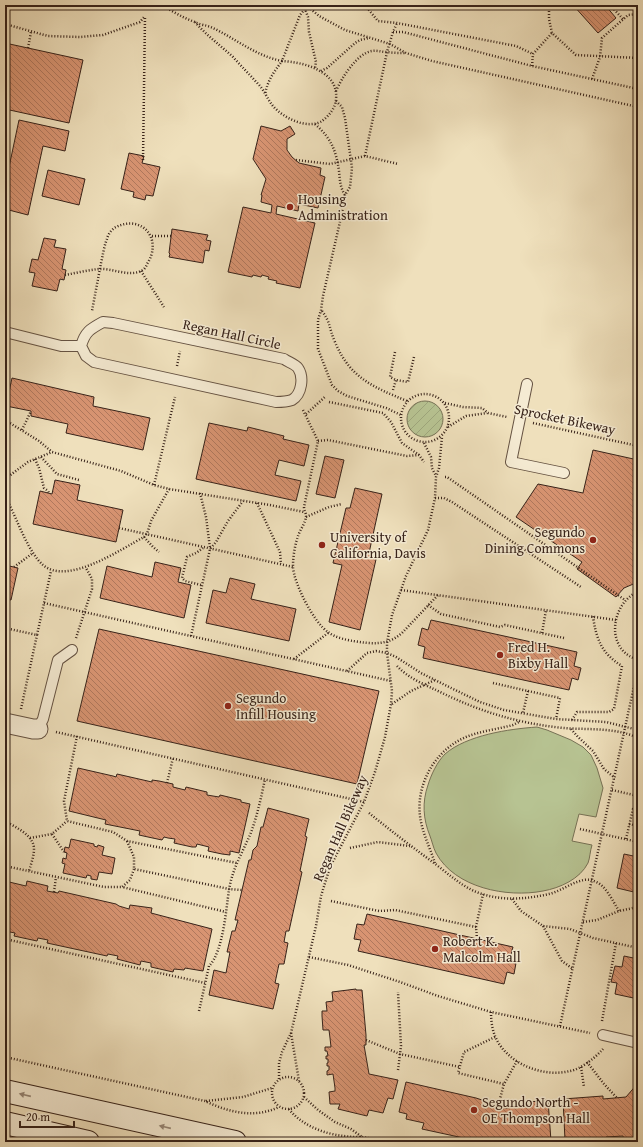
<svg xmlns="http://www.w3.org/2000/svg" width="643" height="1147" font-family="'Gentium Book Plus',serif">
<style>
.grass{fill:#b7c392;stroke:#777256}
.garden{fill:url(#garden-furrows);stroke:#777256}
.building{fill:url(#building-back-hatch);stroke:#372219}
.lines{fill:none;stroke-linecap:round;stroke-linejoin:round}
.service-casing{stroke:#655242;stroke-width:12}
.minor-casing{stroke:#655242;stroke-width:21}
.secondary-casing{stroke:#372219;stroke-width:24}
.path{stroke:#372219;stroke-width:2.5;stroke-dasharray:1 2;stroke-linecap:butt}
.service{stroke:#f5ebd3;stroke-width:10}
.minor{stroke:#f5ebd3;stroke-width:19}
.secondary{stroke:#f5ebd3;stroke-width:22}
.oneway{fill:#968676}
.poi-dot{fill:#8f2418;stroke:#f5ebd3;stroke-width:1.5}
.labels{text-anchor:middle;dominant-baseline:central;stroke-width:3;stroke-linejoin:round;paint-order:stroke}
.poi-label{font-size:14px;fill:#372219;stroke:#f5ebd3;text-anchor:start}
.street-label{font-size:14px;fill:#372219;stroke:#f5ebd3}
</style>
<defs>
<pattern id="garden-furrows" width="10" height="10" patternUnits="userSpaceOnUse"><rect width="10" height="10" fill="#b7c392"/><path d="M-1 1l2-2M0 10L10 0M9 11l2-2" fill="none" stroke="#9ea77d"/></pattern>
<pattern id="building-back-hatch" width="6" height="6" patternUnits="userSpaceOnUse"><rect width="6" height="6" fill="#d89472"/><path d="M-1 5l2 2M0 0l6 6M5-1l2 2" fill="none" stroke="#b0785d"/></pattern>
</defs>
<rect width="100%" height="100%" fill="#efe0bc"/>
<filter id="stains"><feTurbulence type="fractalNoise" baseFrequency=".005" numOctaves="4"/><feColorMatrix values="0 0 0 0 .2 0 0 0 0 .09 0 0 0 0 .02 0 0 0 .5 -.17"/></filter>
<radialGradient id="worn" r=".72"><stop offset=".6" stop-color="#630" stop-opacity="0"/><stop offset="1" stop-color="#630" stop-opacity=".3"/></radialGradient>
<path class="grass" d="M537 727 547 730 571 740 583 747 591 755 597 768 603 788 596 817 579 814 572 841 592 845C590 851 590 858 588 863 580 879 560 888 543 891 507 898 455 888 436 853 433 847 432 841 430 836 423 819 422 802 428 785 431 775 437 762 445 754 467 735 509 729 537 727Z"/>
<circle class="garden" cx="425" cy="419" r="18"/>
<g class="building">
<path d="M573 5H605L616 18 598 33Z"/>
<path d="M5 43 83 60 69 123 5 109Z"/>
<path d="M19 120 69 131 65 151 43 146 28 215 5 209V186Z"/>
<path d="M261 126 281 131 290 126 295 134 287 139V150L292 157 299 163 321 168 320 175 325 177 318 208 299 204 298 211 277 206 276 214 315 223 300 288 276 283 277 281 268 279 269 277 262 275 261 277 253 275 252 277 228 272 243 207 271 213 272 205 261 202 262 195H261L266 179 253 159Z"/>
<path d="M129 153 144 156 142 163 160 167 153 196 146 195 145 200 133 197 134 192 121 189Z"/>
<path d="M48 170 85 179 79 205 42 196Z"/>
<path d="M172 229 208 235 206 240 211 241 209 251 205 250 203 263 169 257 170 254 169 253Z"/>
<path d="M44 238 56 240 54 247 66 249 62 269 66 270 64 280 60 279 57 291 32 286 35 273 29 272 32 259 38 260Z"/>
<path d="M12 378 94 397 93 406 150 418 143 450 66 433 68 424 31 416V411L6 406Z"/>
<path d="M209 423 247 431 248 427 284 436 283 439 309 445 304 466 279 460 275 475 301 481 296 501 196 479Z"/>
<path d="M593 450 638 460V582L624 588 616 597 577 569 582 562 516 517 538 484 583 493Z"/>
<path d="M325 456 344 460 335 498 316 494Z"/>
<path d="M55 480 80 485 77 500 123 510 116 542 33 524 40 491 52 494Z"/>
<path d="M355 488 382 494 369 553 377 555 360 630 329 622 342 565 333 563 346 508H350Z"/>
<path d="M155 562 181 568 178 582 191 585 184 618 100 598 107 566 152 577Z"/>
<path d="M5 565 18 568 11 600 5 599Z"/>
<path d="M230 578 255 584 251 599 296 609 289 641 206 623 213 590 226 593Z"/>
<path d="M431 620 577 652 574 666 581 668 578 680 572 678 569 690 423 658 425 647 418 645 422 628 428 630Z"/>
<path d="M99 629 379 691 357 784 77 721Z"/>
<path d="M78 768 113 776 116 777 117 774 152 782V780L159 781 173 784V787L185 790 186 787 207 792V795L219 797 220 795 241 800V802L250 804 239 853 230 851V855L222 854 208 851 209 847 197 844 196 847H192L174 843 175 839 168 838 164 837 162 840 148 837 139 835 140 831 105 824 106 820 69 811Z"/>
<path d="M268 808 309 819 305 836 307 837 300 871 302 872 289 931H286L284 942 288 943 284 964H279L275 983 279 984 273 1009 209 995 214 970 226 973 230 952H227L232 931H235L238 920H235L249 860H251L253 850 257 846 261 827H263Z"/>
<path d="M71 839 94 844V846L97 847 98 845 104 847 102 855 115 858 112 874 99 872 97 880 91 879V876L87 875 86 878 63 873 65 864 62 863 63 858 66 859 67 853 64 852 65 847 69 848Z"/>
<path d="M624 854 638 857V893L617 888Z"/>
<path d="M5 881 26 886 27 881 48 886 47 891 58 893 59 891 116 904 119 906 129 909 130 905 152 908 151 913 212 929 203 971 185 968 184 970 174 969 173 972 151 967V963L141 961 140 965 117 959 118 956 108 954 107 956 47 943 48 940 38 938 37 941 14 936 15 933 5 931Z"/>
<path d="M367 914 513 947 509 962 516 963 514 974 507 972 504 984 358 951 361 940 354 939 357 924 364 925Z"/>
<path d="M624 956 638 959V999L615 994 617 983 611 982 615 966 622 967Z"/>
<path d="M356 989V990H362L366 1035V1045H364L369 1074 398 1080 393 1099 388 1098 383 1113 369 1110 367 1116 338 1109 340 1104H330L329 1092 335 1091V1088L333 1074 327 1075V1071L329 1070V1066H327V1063H328V1059H326V1056H328L327 1051H325V1047H331L330 1038 329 1030H323L322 1016V1011H327L326 1002 333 1001 332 992Z"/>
<path d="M406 1082 476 1098 485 1101 484 1103 505 1108H508V1107L530 1105V1102L548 1100 551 1141 482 1142 422 1129 424 1123 406 1119 407 1114 399 1112Z"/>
<path d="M638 1083V1139L635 1142 624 1141 623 1136 606 1137V1142H578V1139L565 1140 563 1099 603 1096V1099L626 1097Z"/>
</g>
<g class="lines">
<defs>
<g id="service">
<path d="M103 322 113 323 284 359C288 362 295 364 298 368 304 377 302 394 292 400 286 402 282 402 276 402L94 362 86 356 81 346C85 332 90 329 103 322Z"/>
<path d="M5 332 61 346H81"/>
<path d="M527 384 511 462 564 473"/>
<path d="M38 729 43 719 58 660 72 650"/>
<path d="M603 1035 638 1043"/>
</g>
<path id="minor" d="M5 723 33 729H38"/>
<g id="secondary">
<path d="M5 1091 235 1142"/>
<path d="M5 1123 88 1142"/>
</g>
</defs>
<use href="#service" class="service-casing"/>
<use href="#minor" class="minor-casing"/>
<use href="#secondary" class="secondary-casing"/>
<g class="path">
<path d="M162 5C172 11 183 18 195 22 200 25 207 25 213 28 236 39 256 56 282 61L300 15 305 9"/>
<path d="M305 5V9L308 17 309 32 316 62 315 68"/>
<path d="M306 5 319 16 345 30 390 44 406 53 432 61 638 107"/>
<path d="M361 5 368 9 378 21 397 23 516 46 533 54"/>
<path d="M549 5V19L552 33 576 55 638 58"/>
<path d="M610 5 623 19"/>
<path d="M195 22C206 35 220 45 233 57 242 67 251 76 260 86 265 92 268 100 273 106 283 118 308 130 322 121 329 116 336 107 336 99 339 71 303 62 282 61 274 72 267 81 265 95"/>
<path d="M5 24 48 36 80 37 103 35 140 22 145 16"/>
<path d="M393 32H403L532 66 638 89"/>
<path d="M28 48 31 32"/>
<path d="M532 66 533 54 552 33"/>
<path d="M321 71 327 68 355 43 360 40 369 38"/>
<path d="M592 79 600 57 602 38 628 15 638 14"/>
<path d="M336 91C341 79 357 53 372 51 377 50 381 52 387 52 393 53 399 53 405 53"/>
<path d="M336 101 342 107 345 118 352 168 350 187 345 195 342 213 323 296 321 310 318 320V349L332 385 338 391 347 396 386 408 401 415"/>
<path d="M315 124C331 138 336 150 339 171 340 181 340 187 345 195"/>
<path d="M365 156 387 52 393 32 397 23"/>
<path d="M143 160 145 16"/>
<path d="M296 160 330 164 365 156 398 164"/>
<path d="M152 236H171"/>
<path d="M141 271 164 307"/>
<path d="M65 275C76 273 88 270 99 269 112 268 128 277 141 271 144 270 146 267 147 264 163 240 143 214 116 227 112 229 108 234 107 239 104 246 103 255 101 263 98 279 95 295 92 311"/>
<path d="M322 311C331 323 329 329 335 342 350 378 373 387 407 401"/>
<path d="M395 352 390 377 396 380 408 382 414 357"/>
<path d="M177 366 180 351"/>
<path d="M393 390 396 380"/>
<circle cx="425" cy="418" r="24"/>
<path d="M329 402 383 413 391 422 402 443 419 455 424 462"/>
<path d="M445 403 463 407 482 408 488 413 507 417"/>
<path d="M303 410 318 441 304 507C304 510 306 513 306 516 306 522 300 530 298 536 295 545 293 556 293 566 293 582 314 623 328 632 334 637 346 640 353 641 372 644 387 646 402 633L438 595"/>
<path d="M306 414 326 396"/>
<path d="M5 420 39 441 52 452"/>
<path d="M533 423 638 446"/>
<path d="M448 427 466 416 487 413"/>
<path d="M22 430 31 411"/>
<path d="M318 441 328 440 407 456 419 455"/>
<path d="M424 443 431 457 432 468 436 476"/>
<path d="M41 457 57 474 79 480"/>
<path d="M35 459 39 468 44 488 48 491 49 493"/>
<path d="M5 472 9 476"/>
<path d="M445 477H447L625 600"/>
<path d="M5 482 9 476 28 462 52 452 121 471 154 485 169 489 270 505 304 512"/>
<path d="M154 485 175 397"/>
<path d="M200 493 206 517 210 548"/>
<path d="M435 498H444L452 502 581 587"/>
<path d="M5 500 9 504C18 522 29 553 43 565 68 586 121 549 144 537L147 534 151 521 169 489"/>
<path d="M257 503 280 552 281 564"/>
<path d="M306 517 329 507 342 504"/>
<path d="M119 528 293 567"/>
<path d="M144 537 153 547 159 552"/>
<path d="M14 567 33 553"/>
<path d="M201 585 185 581 182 578 187 557 196 553 203 548"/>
<path d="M401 590 616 620"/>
<path d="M638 592C619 599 609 627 619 645 623 653 630 657 638 660"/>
<path d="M44 603 391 681"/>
<path d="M428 605 441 614 500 627 505 625 564 638"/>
<path d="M5 628 37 635 51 571"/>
<path d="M542 633 546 610"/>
<path d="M191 636 210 549 216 542 228 521 243 501"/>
<path d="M76 638 92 589V579L86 568"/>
<path d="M294 659 328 633"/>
<path d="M397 666C407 677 423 684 436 690 478 711 516 723 563 728 588 730 615 727 638 738"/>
<path d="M347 671 367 653 376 651 387 653 396 657 421 673 449 687 480 702 504 710 556 719 606 722 638 730"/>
<path d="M493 683 528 691 523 713"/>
<path d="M528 691 560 698 556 719"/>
<path d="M392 704 411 691 435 680"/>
<path d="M21 709 37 635"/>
<path d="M572 720 577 712H609L614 709 622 666C602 654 596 639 593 616"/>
<path d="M571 729 578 737 593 751 604 769 615 778"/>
<path d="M56 732 364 802"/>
<path d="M77 736 64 801 67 821 113 832 127 841 237 863"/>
<path d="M167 783 173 758"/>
<path d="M612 790 638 796"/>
<path d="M369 813C390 830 412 847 434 863 450 875 463 888 482 894 504 901 527 899 549 894 563 891 581 875 594 881 606 885 612 900 619 911"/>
<path d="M5 821C15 827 34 835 34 849 34 856 31 864 29 871"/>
<path d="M629 824 638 826"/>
<path d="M580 829 638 842"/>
<path d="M52 834 64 852"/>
<path d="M30 838 52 834 67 821"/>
<path d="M626 839 633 809 638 810"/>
<path d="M127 841 134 857V869L229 889 242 890"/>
<path d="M350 848 378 842 410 846"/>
<path d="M435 863C430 848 422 832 420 816 416 784 435 750 466 737 481 731 498 729 513 725L519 722"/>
<path d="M5 866 104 887H122"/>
<path d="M134 869 130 880 122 887 226 912"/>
<path d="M54 892 56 877"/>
<path d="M512 899 521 911 543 926 570 929 593 938 638 948"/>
<path d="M331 901 379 911 395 910 476 927"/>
<path d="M583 922 597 920 619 911 638 907"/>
<path d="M543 926 562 961 573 969"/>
<path d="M5 939 205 983"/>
<path d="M477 939 476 927 483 894"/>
<path d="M309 957 348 965 400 982 438 996 491 1012 590 1033"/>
<path d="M199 1011 209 966C223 952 226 910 229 890 232 870 242 853 250 835 257 817 261 798 265 779"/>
<path d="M491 1012C491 1020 492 1029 495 1036 506 1063 542 1078 570 1071 581 1069 595 1058 603 1049"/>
<path d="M602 1021 616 943"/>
<path d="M560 1026 638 668"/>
<path d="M291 1033 299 1081"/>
<path d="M495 1037 464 1052 458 1073 504 1084 517 1061"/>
<path d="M366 1040 400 1054 460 1067"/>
<path d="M5 1057 205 1101C228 1112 254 1119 279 1107"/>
<path d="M587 1062 604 1084 617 1098"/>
<path d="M581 1067 584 1087"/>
<path d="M398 1070 401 1046 398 992"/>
<circle cx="288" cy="1093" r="16"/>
<path d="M279 1079V1063L282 1052 291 1033 316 926 321 896 330 867 364 802 375 772 385 737 391 704 392 691 387 653V643L392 615 406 576 428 530 435 498 436 477 439 468 442 437"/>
<path d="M304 1097 318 1110 335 1122 351 1129 362 1137"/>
<path d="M206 1101 243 1097 272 1088"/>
<path d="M498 1106 504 1084"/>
<path d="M289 1109C301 1125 324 1134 344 1136 350 1137 356 1137 362 1137 369 1138 377 1140 384 1142"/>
</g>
<use href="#service" class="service"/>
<use href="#minor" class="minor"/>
<use href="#secondary" class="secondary"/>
</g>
<defs><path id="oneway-solid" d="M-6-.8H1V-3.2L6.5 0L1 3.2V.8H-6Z"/></defs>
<g class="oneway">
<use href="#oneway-solid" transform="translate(25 1095) rotate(-167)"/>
<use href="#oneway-solid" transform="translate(165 1127) rotate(-167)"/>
</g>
<g class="poi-dot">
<circle cx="290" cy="207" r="4"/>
<circle cx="593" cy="540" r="4"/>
<circle cx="322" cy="545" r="4"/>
<circle cx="500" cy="655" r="4"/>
<circle cx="228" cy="706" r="4"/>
<circle cx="435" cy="949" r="4"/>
<circle cx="474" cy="1110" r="4"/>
</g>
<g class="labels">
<g class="poi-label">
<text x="298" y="199">Housing<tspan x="298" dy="16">Administration</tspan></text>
<text x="585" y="532" text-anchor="end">Segundo<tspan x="585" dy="16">Dining Commons</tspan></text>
<text x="330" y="537">University of<tspan x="330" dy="16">California, Davis</tspan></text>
<text x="508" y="647">Fred H.<tspan x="508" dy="16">Bixby Hall</tspan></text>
<text x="236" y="698">Segundo<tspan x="236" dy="16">Infill Housing</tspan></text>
<text x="443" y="941">Robert K.<tspan x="443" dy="16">Malcolm Hall</tspan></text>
<text x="482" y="1102">Segundo North -<tspan x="482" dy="16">OE Thompson Hall</tspan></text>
</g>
<g class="street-label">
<text transform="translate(232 334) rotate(12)">Regan Hall Circle</text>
<text transform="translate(565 419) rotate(12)">Sprocket Bikeway</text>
<text transform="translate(340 828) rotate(-66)">Regan Hall Bikeway</text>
</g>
</g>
<rect width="643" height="1147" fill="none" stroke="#efe0bc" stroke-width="20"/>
<rect x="6" y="6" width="631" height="1135" fill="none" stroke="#372219" stroke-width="2"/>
<rect x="10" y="10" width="623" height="1127" fill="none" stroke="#372219"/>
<path d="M20 1121v6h54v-6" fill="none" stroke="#372219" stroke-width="2"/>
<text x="26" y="1121" font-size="12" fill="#372219" stroke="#f5ebd3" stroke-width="3" paint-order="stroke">20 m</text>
<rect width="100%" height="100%" filter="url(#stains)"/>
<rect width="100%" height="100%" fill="url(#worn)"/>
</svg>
